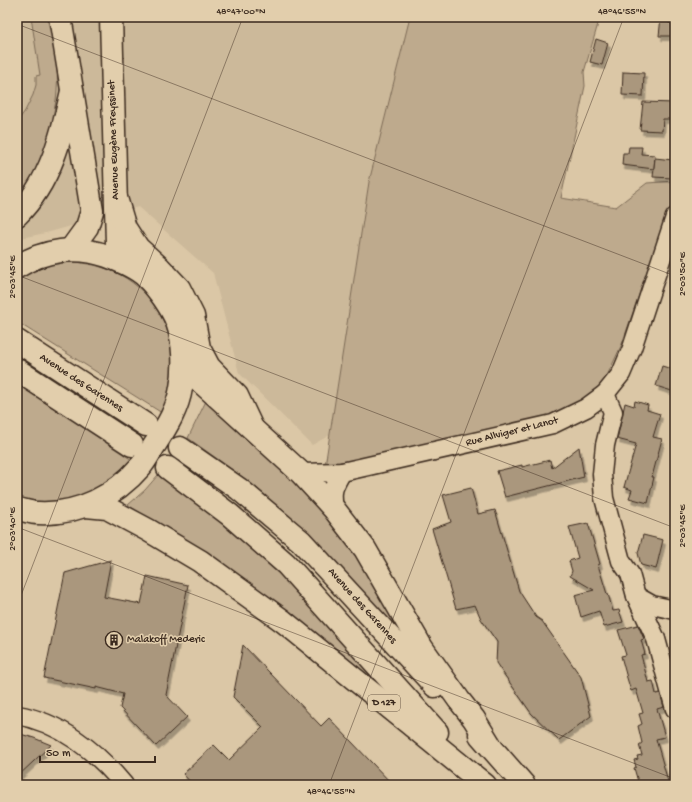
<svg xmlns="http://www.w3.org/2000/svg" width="692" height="802" font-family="'Gochi Hand',sans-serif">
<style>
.built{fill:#ccb99a}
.green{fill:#beaa8d;stroke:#7c6a56}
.building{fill:#aa977d;stroke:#3b2a1e;filter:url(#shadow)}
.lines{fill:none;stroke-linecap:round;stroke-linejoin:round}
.minor-casing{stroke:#3b2a1e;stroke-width:21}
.tertiary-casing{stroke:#3b2a1e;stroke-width:25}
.primary-casing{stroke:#3b2a1e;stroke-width:25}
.minor{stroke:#e2ceac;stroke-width:18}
.tertiary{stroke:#e2ceac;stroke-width:22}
.primary{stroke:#e2ceac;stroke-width:22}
.ticks{fill:none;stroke:#3b2a1e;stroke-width:1;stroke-opacity:0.45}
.labels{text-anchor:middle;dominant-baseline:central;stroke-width:3;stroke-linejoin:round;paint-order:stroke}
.shield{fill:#e2ceac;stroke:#6d5b49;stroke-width:1}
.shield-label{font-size:10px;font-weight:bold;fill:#3b2a1e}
.street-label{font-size:11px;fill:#3b2a1e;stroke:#e2ceac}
.poi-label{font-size:11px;fill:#3b2a1e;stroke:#e2ceac;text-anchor:start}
.neatline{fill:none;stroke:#3b2a1e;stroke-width:1.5}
.ticks-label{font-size:10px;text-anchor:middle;fill:#3b2a1e}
</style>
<defs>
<filter id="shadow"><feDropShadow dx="2.5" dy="4.5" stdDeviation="0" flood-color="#0004"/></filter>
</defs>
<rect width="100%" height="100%" fill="#dbc7a6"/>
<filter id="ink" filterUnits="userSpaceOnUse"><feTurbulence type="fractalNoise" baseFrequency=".025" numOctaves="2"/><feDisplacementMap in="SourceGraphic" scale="8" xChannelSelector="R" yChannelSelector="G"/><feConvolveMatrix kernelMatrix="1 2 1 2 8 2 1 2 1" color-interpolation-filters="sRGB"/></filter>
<g filter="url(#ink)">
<path class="built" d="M17 17H410L369 182 330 435 312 445 239 373 213 273 138 207 50 232 17 239Z"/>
<g class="green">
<path d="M31 17H49C53 41 59 66 57 90 56 109 49 126 50 145L17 205V122L25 111 33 95 36 85V76L40 75Z"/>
<path d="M410 17H600L584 72 585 86 561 198 616 207 647 183 675 181V203L661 231 622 344 604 382 585 401 554 418 453 441 325 466 369 182Z"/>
<path d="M77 262C85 264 93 264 101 267 137 277 166 310 171 347 174 370 169 392 162 413L17 322V279L32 271 56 263Z"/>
<path d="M17 384 132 460C122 471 113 481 100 489 78 503 42 507 17 498Z"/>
<path d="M206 401 281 465 337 526 372 572 409 644 299 526 251 483 188 438Z"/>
<path d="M158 475 216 517 274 564 393 697 168 531 128 505 145 490Z"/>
</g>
<g class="building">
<path d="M661 17H675V36H659Z"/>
<path d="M596 39 608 43 602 65 590 62Z"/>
<path d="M623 72 644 73 643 96 622 95Z"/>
<path d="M643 102 675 103V119H663L662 131 640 130Z"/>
<path d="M629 147H642L641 154 655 155 654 169 622 165 623 153H628Z"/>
<path d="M655 158 673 160 672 178 653 177Z"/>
<path d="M662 366 675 370V392L656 386Z"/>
<path d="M635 401 648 405 647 410 660 414 653 437 662 439 652 477H654L648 503 629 498 632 490 624 487 636 444 617 439 625 403 634 406Z"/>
<path d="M579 447 584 477 505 497 497 471 522 465V467L550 460 552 468Z"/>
<path d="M471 488 478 514 495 510 519 591 536 617 542 621 581 677 591 716 559 740 531 713 496 663 497 642 481 619 475 605 456 609 432 529 451 522 443 495Z"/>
<path d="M588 523 600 564 598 565 607 594H608L613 611 619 610 623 622 604 627 599 611 581 617 575 595 594 590 570 576 572 571 569 561 578 558 569 527Z"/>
<path d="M643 535 663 540 656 569 641 565 638 553Z"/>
<path d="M111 560 104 597 141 604 147 576 188 585 166 695 187 717 156 746 120 708 123 694 96 687V689L44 678 65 573Z"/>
<path d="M638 625 644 639 641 640 645 654 641 655 648 682 653 681 656 694 660 693 664 707 657 709 665 737 656 739 669 785H639L634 768 636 767 634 760 638 759 637 756 642 755 639 745 642 743 638 726 642 724 639 714 643 713 636 689 631 691 627 678 621 656 626 655 618 630Z"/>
<path d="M243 645 321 726 329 718 393 785H193L183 774 214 745 229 760 263 727 233 697Z"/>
<path d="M17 733 34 738 51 745 17 777Z"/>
</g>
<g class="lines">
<defs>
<g id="minor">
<path d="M605 394 613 412 605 445 602 474 604 498 621 561 630 574 636 596 656 639 675 709"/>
<path d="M301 473 342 472 553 424 586 408 605 394 621 374 632 348 675 217"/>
<path d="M334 509C331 491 333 487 342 472"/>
<path d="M636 596 652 605 675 610"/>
<path d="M17 715C60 722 97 752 124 785"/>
</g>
<g id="tertiary">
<path d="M60 17 92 211 87 227 71 249"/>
<path d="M111 17 117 244 123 262"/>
<path d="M116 198 125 228 138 248 160 268 179 288 193 316 199 348 209 367 237 396 252 428"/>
</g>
<g id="primary">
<path d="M17 215C51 182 62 134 72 91"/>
<path d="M17 267C43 250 77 245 107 256 120 261 136 267 146 277 157 287 172 309 177 322 184 341 185 368 181 388 178 408 167 426 156 443 151 450 147 459 141 466 115 496 78 515 38 513 31 513 24 510 17 509"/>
<path d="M17 341 146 425"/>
<path d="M184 357 201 382 301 473 334 509 365 549 422 648 459 700 474 719 490 745"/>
<path d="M17 370 132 445"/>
<path d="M180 448 239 489 301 541 435 686"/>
<path d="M168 468 230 515 286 564 437 732"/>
<path d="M86 506 107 508 148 530 200 561 283 621 485 785"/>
<path d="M480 735 524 785"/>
</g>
</defs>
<use href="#minor" class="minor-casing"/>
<use href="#tertiary" class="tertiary-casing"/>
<use href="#primary" class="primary-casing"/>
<use href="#minor" class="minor"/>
<use href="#tertiary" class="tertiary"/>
<use href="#primary" class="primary"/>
</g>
</g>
<path class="ticks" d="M655 17 675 25M17 24 675 276M17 275 675 528M17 527 675 779M17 606 243 17M17 778 34 785M329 785 624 17"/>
<defs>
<symbol id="building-ring" viewBox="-11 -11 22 22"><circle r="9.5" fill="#e2ceac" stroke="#3b2a1e" stroke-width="1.5"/><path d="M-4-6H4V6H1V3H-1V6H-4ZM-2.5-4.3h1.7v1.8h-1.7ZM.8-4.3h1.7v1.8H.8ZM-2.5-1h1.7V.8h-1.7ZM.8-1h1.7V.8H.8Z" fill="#3b2a1e"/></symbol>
</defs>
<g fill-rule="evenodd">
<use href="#building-ring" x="104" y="630" width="20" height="20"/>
</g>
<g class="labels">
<rect class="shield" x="368" y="695" width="32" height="16" rx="3"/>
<g class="shield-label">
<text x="384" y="703">D 127</text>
</g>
<g class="street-label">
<text transform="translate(114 140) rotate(-92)">Avenue Eugène Freyssinet</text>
<text transform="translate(81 383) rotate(33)">Avenue des Garennes</text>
<text transform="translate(512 432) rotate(-14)">Rue Allviger et Lanot</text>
<text transform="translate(362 606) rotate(48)">Avenue des Garennes</text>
</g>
<g class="poi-label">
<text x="127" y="640">Malakoff Mederic</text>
</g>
</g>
<rect width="692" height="802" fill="none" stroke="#e2ceac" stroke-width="44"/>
<path d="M40 756v6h115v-6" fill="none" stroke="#3b2a1e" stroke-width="2"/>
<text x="46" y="756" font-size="12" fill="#3b2a1e" stroke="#e2ceac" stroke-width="3" paint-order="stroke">50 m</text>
<rect x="22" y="22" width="648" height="758" class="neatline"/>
<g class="ticks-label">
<text x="241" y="14">48°47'00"N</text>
<text x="622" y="14">48°46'55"N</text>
<text transform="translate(681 274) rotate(-90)" y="4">2°03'50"E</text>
<text transform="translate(11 277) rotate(-90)" y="4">2°03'45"E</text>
<text transform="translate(681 526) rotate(-90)" y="4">2°03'45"E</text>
<text transform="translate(11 529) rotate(-90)" y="4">2°03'40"E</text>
<text x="331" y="794">48°46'55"N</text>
</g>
</svg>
